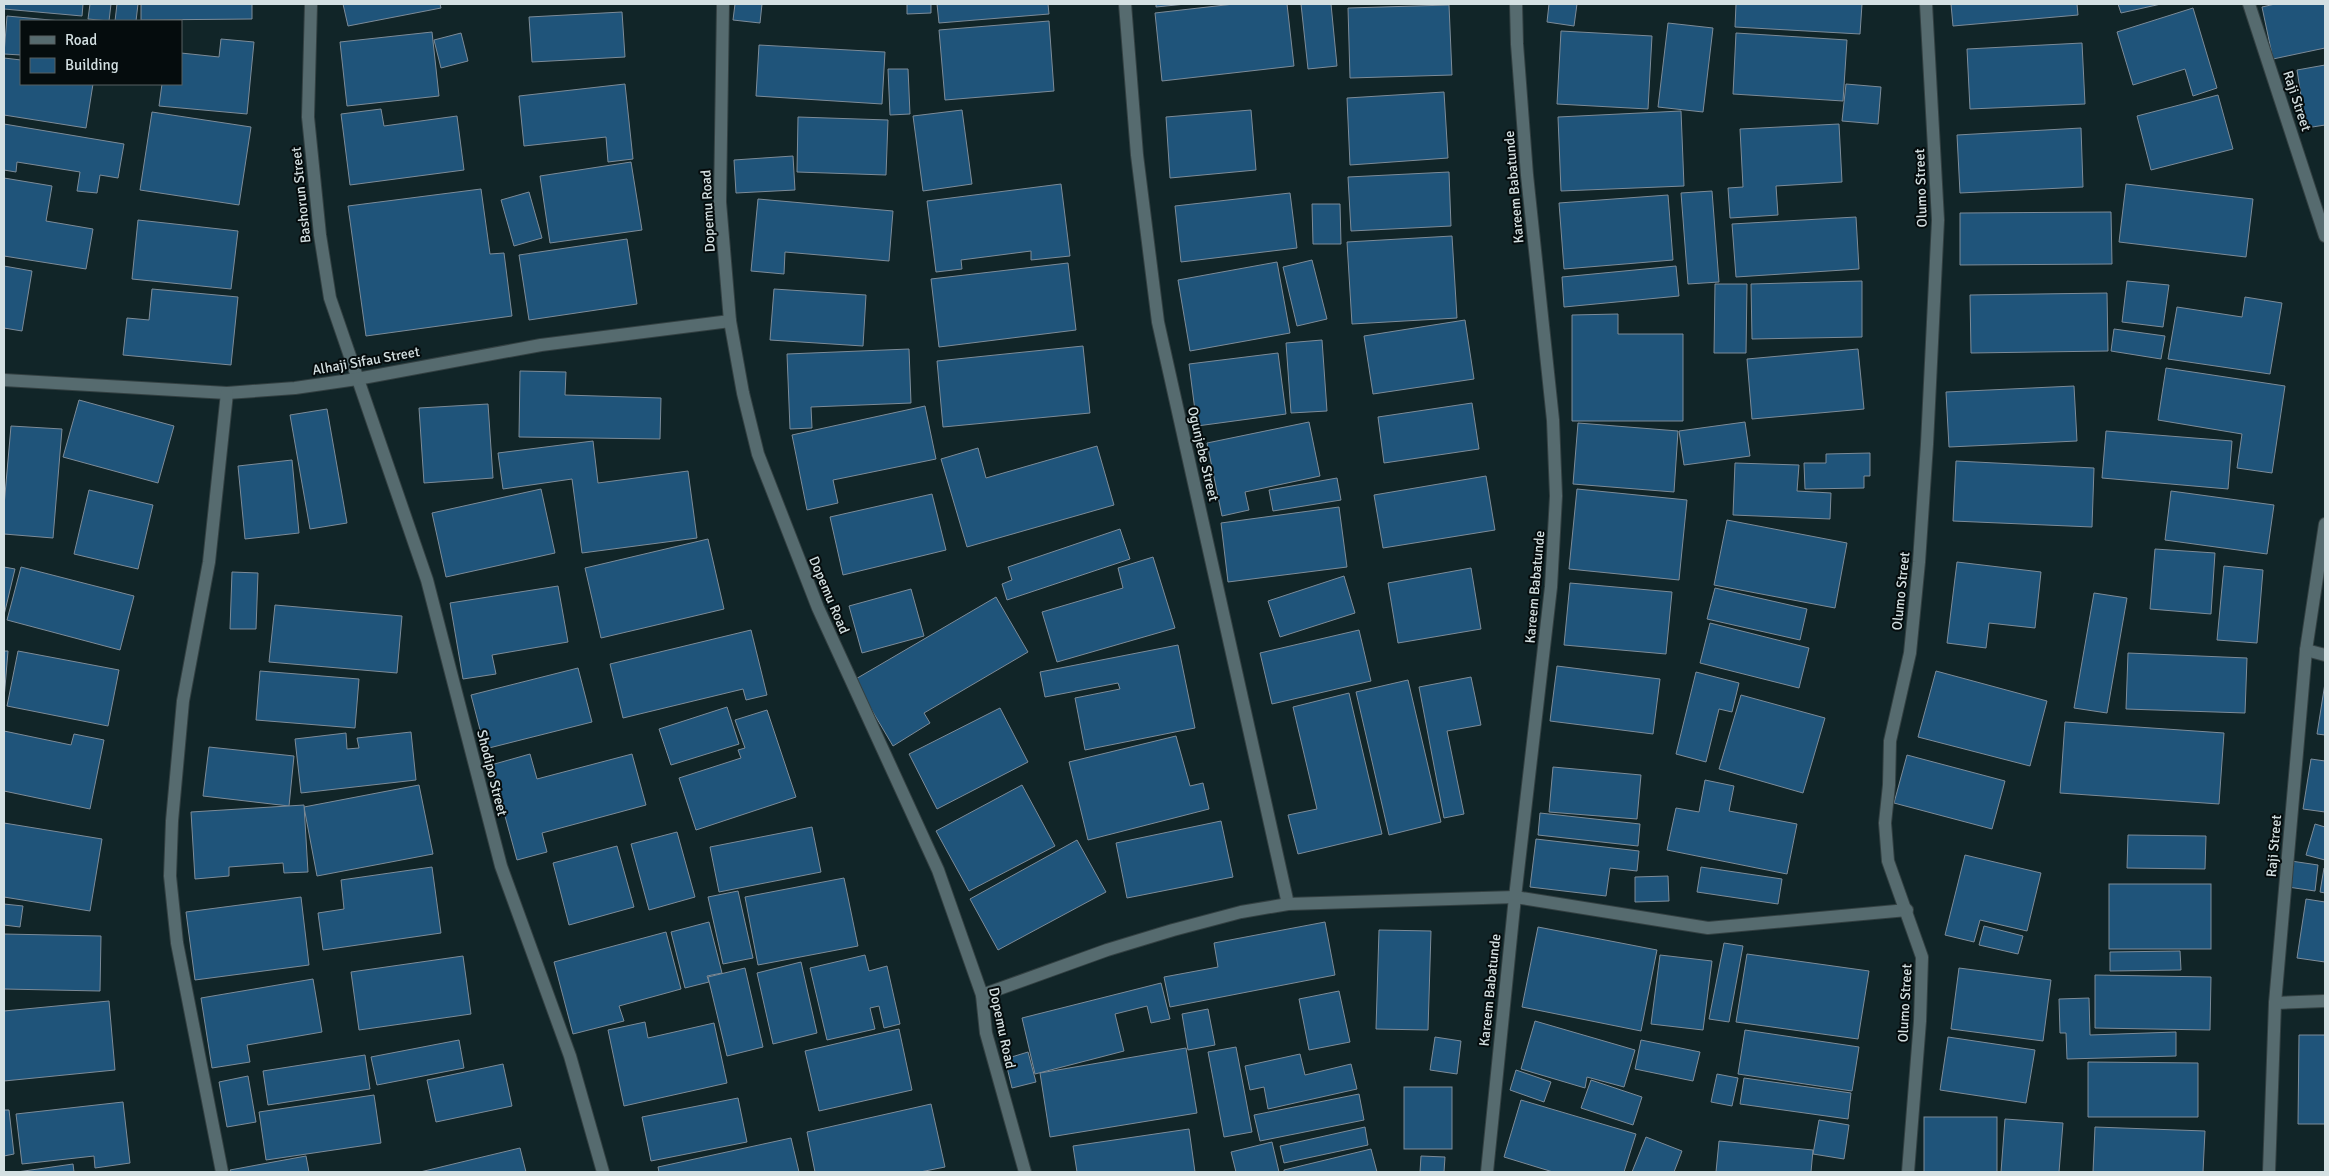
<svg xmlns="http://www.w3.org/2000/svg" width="2329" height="1176" font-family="Signika,sans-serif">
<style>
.building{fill:#1f547a;stroke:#7c8b98}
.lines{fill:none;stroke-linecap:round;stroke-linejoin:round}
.minor-casing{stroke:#334042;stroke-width:14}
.secondary-casing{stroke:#334042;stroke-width:14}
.minor{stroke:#566b6f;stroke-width:12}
.secondary{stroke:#566b6f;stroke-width:12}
.labels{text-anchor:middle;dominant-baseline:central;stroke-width:4;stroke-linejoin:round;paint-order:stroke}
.street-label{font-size:14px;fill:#d4e0e2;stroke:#050c0d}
</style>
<rect width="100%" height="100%" fill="#112528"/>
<g class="building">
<path d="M4 4H83L82 16 4 9Z"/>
<path d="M90 4H111L109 21 88 19Z"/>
<path d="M117 4H138L136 21H115Z"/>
<path d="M141 4H252V19L141 20Z"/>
<path d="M343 4H440L441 8 348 26Z"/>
<path d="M735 4H762L760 23 733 20Z"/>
<path d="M907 4H931V13L907 14Z"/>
<path d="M937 4H1048L1049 14 939 23Z"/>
<path d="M1156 4H1186L1156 7Z"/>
<path d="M1234 4H1287L1294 66 1162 81 1155 13Z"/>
<path d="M1301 4H1331L1337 66 1308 69Z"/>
<path d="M1549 4H1577L1574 26 1547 22Z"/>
<path d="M1736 4H1862L1860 34 1735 27Z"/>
<path d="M1951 4H2077L2078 15 1953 26Z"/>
<path d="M2118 4H2161L2121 13Z"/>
<path d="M2275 4H2325V48L2273 59 2262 7Z"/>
<path d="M1449 5 1452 75 1350 78 1348 8Z"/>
<path d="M2193 8 2217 88 2193 96 2185 69 2133 85 2117 32Z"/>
<path d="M622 12 625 57 532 62 529 17Z"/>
<path d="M7 16 61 21H21V55L4 54Z"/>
<path d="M1049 21 1054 91 945 100 939 30Z"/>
<path d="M1668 23 1713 28 1703 112 1658 107Z"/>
<path d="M1561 31 1652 36 1648 109 1557 104Z"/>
<path d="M432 32 439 96 347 106 340 42Z"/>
<path d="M461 33 468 61 441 68 434 40Z"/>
<path d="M1736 33 1847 40 1843 101 1733 94Z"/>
<path d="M221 39 254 42 247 114 159 106 162 84H181V53L219 57Z"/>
<path d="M2082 43 2085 104 1970 109 1967 49Z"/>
<path d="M759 45 885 52 882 104 756 96Z"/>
<path d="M4 58 21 60V84H93L86 128 4 115Z"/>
<path d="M2325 65V125L2306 128 2297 70Z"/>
<path d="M888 69H908L910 114 890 115Z"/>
<path d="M625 84 633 159 608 162 606 137 524 146 519 96Z"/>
<path d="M1846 84 1881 87 1878 124 1842 121Z"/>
<path d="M1444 92 1448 158 1350 165 1347 98Z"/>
<path d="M2218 95 2233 149 2151 170 2137 116Z"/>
<path d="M381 109 384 126 457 116 464 170 350 185 341 114Z"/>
<path d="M962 110 972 184 923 191 913 116Z"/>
<path d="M1251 110 1256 170 1170 178 1166 117Z"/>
<path d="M1681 111 1684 186 1561 191 1558 117Z"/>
<path d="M152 112 251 127 239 205 140 190Z"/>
<path d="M798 117 888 120 886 175 797 172Z"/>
<path d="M4 124 124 144 118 178 100 175 97 193 77 191 80 172 17 162 16 172 4 170Z"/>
<path d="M1839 124 1842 182 1776 186 1778 215 1730 218 1728 188 1743 187 1740 129Z"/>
<path d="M2081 128 2083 187 1960 193 1957 135Z"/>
<path d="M793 156 795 190 736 193 734 160Z"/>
<path d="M631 162 642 230 550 243 540 176Z"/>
<path d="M1449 172 1451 226 1351 231 1348 177Z"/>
<path d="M4 178 52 186 46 221 93 229 86 269 4 256Z"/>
<path d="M1061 184 1070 256 1031 260V251L961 260 962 269 936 272 927 201Z"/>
<path d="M2126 184 2253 199 2246 257 2119 242Z"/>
<path d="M481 189 490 254 504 253 512 316 366 336 348 206Z"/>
<path d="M1712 191 1719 282 1688 284 1681 193Z"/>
<path d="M529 192 542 238 514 246 501 200Z"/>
<path d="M1290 193 1297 248 1181 262 1175 206Z"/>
<path d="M1668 195 1673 260 1564 269 1559 203Z"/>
<path d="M758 199 893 211 889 261 785 252 784 274 751 271Z"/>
<path d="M1312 204H1340L1341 244H1313Z"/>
<path d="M2111 212 2112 264 1960 265V213Z"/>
<path d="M1856 217 1859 269 1736 277 1732 224Z"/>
<path d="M138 220 238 231 231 289 132 279Z"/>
<path d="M1452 236 1457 318 1352 324 1347 242Z"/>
<path d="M627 239 637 304 529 320 519 255Z"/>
<path d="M1312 260 1327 319 1297 326 1283 267Z"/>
<path d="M1277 262 1290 333 1190 351 1178 280Z"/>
<path d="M1068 263 1076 330 939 347 931 279Z"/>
<path d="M4 266 32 271 22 331 4 328Z"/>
<path d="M1676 266 1679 296 1564 307 1562 277Z"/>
<path d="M1862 281V337L1752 339 1751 284Z"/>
<path d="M2127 281 2169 285 2163 327 2122 322Z"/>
<path d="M1715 284H1747L1746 353H1714Z"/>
<path d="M152 289 238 297 231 365 123 355 127 318 149 320Z"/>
<path d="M774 289 866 295 863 346 770 340Z"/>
<path d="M2107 293 2108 351 1971 353 1970 295Z"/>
<path d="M2245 297 2282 303 2270 374 2168 359 2177 307 2242 317Z"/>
<path d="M1618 314V334H1683V421H1572V315Z"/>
<path d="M1465 320 1474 379 1373 394 1364 336Z"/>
<path d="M2114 329 2165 336 2161 359 2111 351Z"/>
<path d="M1322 340 1327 411 1291 413 1286 343Z"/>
<path d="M1083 346 1090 413 943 427 937 361Z"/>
<path d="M909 349 911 403 811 407 812 428 790 429 787 354Z"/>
<path d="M1858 349 1864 409 1752 419 1747 359Z"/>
<path d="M1278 353 1286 414 1197 426 1189 364Z"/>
<path d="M2166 368 2285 386 2272 473 2237 468 2242 434 2158 420Z"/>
<path d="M520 371 566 372 565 395 661 398 660 439 519 437Z"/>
<path d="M2074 386 2077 441 1949 447 1946 392Z"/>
<path d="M79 400 174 426 158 483 63 457Z"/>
<path d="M1472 403 1479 449 1384 463 1378 417Z"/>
<path d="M488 404 493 478 424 483 419 408Z"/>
<path d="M925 406 936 459 833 480 838 503 807 510 792 435Z"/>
<path d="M327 409 347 523 310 529 290 415Z"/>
<path d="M1309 422 1320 476 1245 492 1249 510 1222 516 1207 443Z"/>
<path d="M1745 422 1750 456 1684 465 1679 431Z"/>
<path d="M1578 423 1678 431 1674 492 1573 484Z"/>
<path d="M11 426 62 429 53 538 4 534V506Z"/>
<path d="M2106 431 2232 441 2228 489 2102 478Z"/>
<path d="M593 441 598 483 688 471 697 538 582 553 572 479 503 489 498 453Z"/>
<path d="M1097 446 1114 505 967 547 941 459 978 448 986 478Z"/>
<path d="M1870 453V476H1864V488L1805 489 1804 463H1826V454Z"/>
<path d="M292 460 299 533 245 539 238 466Z"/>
<path d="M1956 461 2094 468 2092 527 1953 521Z"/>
<path d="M1735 463 1799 465 1797 491 1831 493 1830 519 1733 515Z"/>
<path d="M1486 476 1495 530 1383 548 1374 495Z"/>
<path d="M1337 478 1341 500 1273 511 1269 490Z"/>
<path d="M541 489 555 553 446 577 432 513Z"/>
<path d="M1577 489 1687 500 1679 580 1569 569Z"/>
<path d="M89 490 153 505 138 569 74 554Z"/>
<path d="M2171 491 2274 505 2267 554 2165 540Z"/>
<path d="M932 494 946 550 843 575 830 517Z"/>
<path d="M1339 507 1347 567 1228 582 1221 523Z"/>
<path d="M1727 520 1847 543 1835 608 1714 585Z"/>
<path d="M1120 529 1130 559 1007 600 1002 584 1012 580 1008 567Z"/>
<path d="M708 539 724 609 601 638 585 568Z"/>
<path d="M2155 549 2215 553 2211 614 2150 609Z"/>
<path d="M1153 557 1175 628 1057 662 1042 612 1123 588 1118 568Z"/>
<path d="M1957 562 2041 572 2035 628 1989 623 1986 648 1947 643Z"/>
<path d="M2224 566 2263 570 2257 643 2217 640Z"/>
<path d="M4 567 15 569 4 615Z"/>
<path d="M21 567 134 596 120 650 7 620Z"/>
<path d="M1471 568 1481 629 1398 643 1388 583Z"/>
<path d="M232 572 258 573 256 629H230Z"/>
<path d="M1344 576 1355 613 1280 637 1268 601Z"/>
<path d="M1570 583 1672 592 1666 654 1564 645Z"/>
<path d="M558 586 568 642 492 655 496 674 463 679 450 603Z"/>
<path d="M1715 588 1807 609 1800 640 1707 619Z"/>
<path d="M911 589 924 636 862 653 849 606Z"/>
<path d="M2094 593 2127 598 2107 713 2074 708Z"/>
<path d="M996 597 1028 652 924 713 930 723 893 746 854 680Z"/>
<path d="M275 605 402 616 397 673 269 662Z"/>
<path d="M1710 623 1809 648 1799 688 1700 663Z"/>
<path d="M751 630 767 695 746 700 743 689 623 718 610 664Z"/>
<path d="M1359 630 1371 681 1272 704 1260 653Z"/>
<path d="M1178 645 1195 728 1085 750 1075 698 1120 689 1118 683 1045 697 1040 672Z"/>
<path d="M4 651H8L4 699Z"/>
<path d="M18 651 119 670 108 726 7 706Z"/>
<path d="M2128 653 2247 658 2245 713 2126 709Z"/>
<path d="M1557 666 1660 679 1653 734 1550 721Z"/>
<path d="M578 668 592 722 485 749 471 695Z"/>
<path d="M260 671 359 679 355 728 256 720Z"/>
<path d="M1936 671 2047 701 2030 766 1918 737Z"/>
<path d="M1696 672 1739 683 1732 712 1719 709 1706 762 1676 754Z"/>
<path d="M1471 677 1481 725 1447 731 1464 814 1444 818 1419 687Z"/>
<path d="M1408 680 1441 822 1389 835 1356 692Z"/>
<path d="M2325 683V735L2317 734Z"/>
<path d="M1349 693 1382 834 1298 854 1288 815 1317 809 1293 707Z"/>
<path d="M1741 695 1825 718 1803 793 1719 769Z"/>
<path d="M727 707 739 744 671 765 659 729Z"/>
<path d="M1000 708 1028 762 937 809 909 754Z"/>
<path d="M767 710 796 797 696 830 679 778 741 758 738 750 745 748 735 720Z"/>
<path d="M2065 722 2224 733 2219 804 2060 793Z"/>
<path d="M4 731 71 745 74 734 104 740 90 809 4 791Z"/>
<path d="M411 732 416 780 301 793 295 739 346 733 347 749 359 748 357 738Z"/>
<path d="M1176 736 1190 786 1203 783 1209 809 1088 840 1069 762Z"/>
<path d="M209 747 294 756 289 806 203 796Z"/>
<path d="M530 754 537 779 632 754 646 805 542 833 547 852 517 860 491 765Z"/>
<path d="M1907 755 2005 781 1992 829 1894 803Z"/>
<path d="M2311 759 2325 761V812L2303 809Z"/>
<path d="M1553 767 1641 775 1637 819 1549 812Z"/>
<path d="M1705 780 1734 786 1729 811 1797 824 1787 874 1667 850 1676 808 1699 812Z"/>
<path d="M419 785 433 854 317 876 304 807Z"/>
<path d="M1022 785 1055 846 969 891 936 831Z"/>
<path d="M304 805 308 872 284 873 283 863 229 867V876L195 879 191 812Z"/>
<path d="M1540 813 1640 824 1638 846 1538 835Z"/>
<path d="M1221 821 1233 877 1127 898 1116 843Z"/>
<path d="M4 823 102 839 90 911 4 897Z"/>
<path d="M2315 824 2325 827V860L2306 855Z"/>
<path d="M812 827 821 872 719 892 710 847Z"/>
<path d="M677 832 695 897 649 910 631 844Z"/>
<path d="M2128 835 2206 836 2205 869 2127 868Z"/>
<path d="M1536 839 1639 851 1637 871 1610 868 1606 896 1530 887Z"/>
<path d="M1077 840 1106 892 998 950 970 899Z"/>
<path d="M617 846 634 907 569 925 553 863Z"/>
<path d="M1965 855 2041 873 2027 931 1980 920 1974 942 1945 935Z"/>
<path d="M2291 861 2318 865 2315 891 2288 887Z"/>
<path d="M432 867 441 933 323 950 318 913 344 909 341 880Z"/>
<path d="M1701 867 1782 879 1778 904 1697 892Z"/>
<path d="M2324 868 2325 869V893L2320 892Z"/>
<path d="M1668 876 1669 901 1635 902V877Z"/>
<path d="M844 878 858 946 758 965 745 897Z"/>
<rect x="2109" y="884" width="102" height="65"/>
<path d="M738 891 753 958 723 964 708 897Z"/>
<path d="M301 897 309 965 195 980 186 912Z"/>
<path d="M2306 899 2325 902V962L2297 958Z"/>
<path d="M4 904 23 906 20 927 4 925Z"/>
<path d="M709 922 722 973 707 976 709 982 685 988 671 932Z"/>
<path d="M1325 922 1335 975 1170 1007 1164 977 1218 967 1214 943Z"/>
<path d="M1984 926 2023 936 2018 954 1979 945Z"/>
<path d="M1538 927 1657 950 1641 1031 1522 1007Z"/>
<path d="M1379 930 1431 931 1428 1030 1376 1029Z"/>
<path d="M666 932 681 989 619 1006 624 1021 573 1034 554 962Z"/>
<path d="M4 934 101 936 100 991 4 989Z"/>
<path d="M1724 943 1743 946 1729 1022 1709 1019Z"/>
<path d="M2180 951 2181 970 2110 971V952Z"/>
<path d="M1747 954 1869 971 1858 1039 1736 1022Z"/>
<path d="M865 955 869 971 887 966 900 1024 884 1028 879 1006 870 1008 875 1029 827 1040 810 968Z"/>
<path d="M1660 955 1712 961 1703 1030 1651 1024Z"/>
<path d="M463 956 471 1014 359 1030 351 972Z"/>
<path d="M801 962 817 1033 773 1044 757 973Z"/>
<path d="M745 968 763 1047 727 1056 708 977Z"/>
<path d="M1959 968 2051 980 2043 1041 1951 1029Z"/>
<path d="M2095 975 2211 977 2210 1030 2095 1028Z"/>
<path d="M313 979 322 1032 247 1045 250 1062 212 1068 201 998Z"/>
<path d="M1161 983 1170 1019 1151 1023 1147 1006 1115 1014 1124 1051 1035 1074 1022 1018Z"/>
<path d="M1339 991 1350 1042 1309 1050 1299 999Z"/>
<path d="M2089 998 2090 1035 2176 1032V1056L2067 1059 2066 1033H2060L2059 999Z"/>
<path d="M109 1001 115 1070 4 1081V1011Z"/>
<path d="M1208 1009 1215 1045 1188 1050 1182 1014Z"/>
<path d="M1535 1021 1635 1050 1624 1087 1587 1077 1585 1088 1521 1069Z"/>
<path d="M645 1022 648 1038 714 1023 727 1083 624 1106 608 1030Z"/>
<path d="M899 1029 912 1090 819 1111 805 1051Z"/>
<path d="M1745 1030 1859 1047 1852 1091 1738 1074Z"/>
<path d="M2299 1035H2325V1124H2298Z"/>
<path d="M1435 1037 1461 1041 1457 1074 1430 1070Z"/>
<path d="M1948 1037 2035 1050 2026 1103 1940 1090Z"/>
<path d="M459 1040 464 1068 377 1085 371 1057Z"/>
<path d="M1641 1040 1700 1052 1693 1081 1635 1069Z"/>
<path d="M1236 1047 1252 1132 1224 1137 1208 1052Z"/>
<path d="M1186 1048 1197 1113 1050 1137 1040 1073Z"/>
<path d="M1028 1052 1036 1082 1012 1088 1005 1059Z"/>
<path d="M1300 1054 1305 1075 1351 1064 1357 1089 1268 1109 1264 1087 1250 1090 1245 1066Z"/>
<path d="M365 1055 370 1089 268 1105 263 1071Z"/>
<path d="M2088 1062 2198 1063V1117H2088Z"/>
<path d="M503 1064 512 1106 436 1122 427 1080Z"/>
<path d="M1516 1070 1551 1082 1544 1102 1510 1090Z"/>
<path d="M1717 1074 1738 1078 1732 1106 1711 1102Z"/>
<path d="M248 1076 256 1122 227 1127 219 1082Z"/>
<path d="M1744 1078 1851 1093 1848 1119 1740 1104Z"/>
<path d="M1591 1080 1642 1097 1633 1125 1581 1108Z"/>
<rect x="1404" y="1087" width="48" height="62"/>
<path d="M1359 1094 1364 1120 1260 1141 1254 1115Z"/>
<path d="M374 1095 381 1143 266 1160 259 1112Z"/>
<path d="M738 1098 747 1142 651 1161 642 1117Z"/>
<path d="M1521 1100 1636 1134 1624 1172H1553L1504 1157Z"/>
<path d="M123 1102 130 1163 95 1168 94 1156 22 1164 16 1114Z"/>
<path d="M931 1104 945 1167 920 1172H815L807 1132Z"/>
<path d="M4 1110H9L14 1154 4 1156Z"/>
<rect x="1924" y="1117" width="73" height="55"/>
<path d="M2005 1119 2063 1123 2059 1172H2001Z"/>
<path d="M1819 1120 1849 1125 1844 1159 1813 1154Z"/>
<path d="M1365 1127 1368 1145 1284 1163 1280 1146Z"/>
<path d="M2095 1127 2205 1131 2203 1172H2093Z"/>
<path d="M1189 1129 1195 1172H1077L1073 1146Z"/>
<path d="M1646 1137 1682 1151 1674 1172H1632Z"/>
<path d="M791 1138 799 1172H659L658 1167Z"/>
<path d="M1719 1141 1813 1150 1811 1172H1716Z"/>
<path d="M1272 1142 1279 1172H1236L1231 1152Z"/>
<path d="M520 1148 526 1172H420Z"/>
<path d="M1371 1149 1377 1172H1284V1170Z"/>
<path d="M306 1156 309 1172H231L230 1170Z"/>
<path d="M1421 1156 1445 1157 1444 1172H1420Z"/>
<path d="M73 1164 74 1172H17Z"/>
</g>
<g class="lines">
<defs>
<g id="minor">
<path d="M311 4 308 117 320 235 330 298 427 580 501 866 570 1056 603 1172"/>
<path d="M1125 4 1137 155 1158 322 1288 904"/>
<path d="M2249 4 2325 236"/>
<path d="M4 380 227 393 295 388 357 379 541 345 730 321"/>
<path d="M2306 650 2325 655"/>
<path d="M982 995 1107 950 1173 930 1241 912 1288 904 1515 897 1708 928 1907 910"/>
<path d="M2275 1003 2325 1001"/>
<path d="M222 1172 177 943 170 876 172 821 183 701 209 562 227 393"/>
<path d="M1487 1172 1515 897 1551 587 1556 496 1553 420 1527 175 1517 44 1516 4"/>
<path d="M1908 1172 1920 1021 1922 957 1888 861 1885 823 1889 785 1890 741 1910 653 1919 562 1927 444 1938 220 1926 4"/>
<path d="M2269 1172 2275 1003 2306 650 2325 524"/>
</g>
<path id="secondary" d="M723 4 720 202 730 321 743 393 758 454 818 608 938 870 982 995 986 1033 1025 1172"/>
</defs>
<use href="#minor" class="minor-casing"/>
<use href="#secondary" class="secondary-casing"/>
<use href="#minor" class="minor"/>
<use href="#secondary" class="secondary"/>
</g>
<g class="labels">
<g class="street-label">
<text transform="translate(2297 101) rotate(72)">Raji Street</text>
<text transform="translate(1514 187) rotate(-95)">Kareem Babatunde</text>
<text transform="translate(1921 188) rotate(-92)">Olumo Street</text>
<text transform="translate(301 195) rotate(-96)">Bashorun Street</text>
<text transform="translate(708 211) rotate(-93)">Dopemu Road</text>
<text transform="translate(366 361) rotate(-10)">Alhaji Sifau Street</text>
<text transform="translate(1203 454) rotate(77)">Ogunjebe Street</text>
<text transform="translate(1535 587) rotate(-85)">Kareem Babatunde</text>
<text transform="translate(1901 591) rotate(-84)">Olumo Street</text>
<text transform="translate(829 595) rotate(67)">Dopemu Road</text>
<text transform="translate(492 773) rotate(76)">Shodipo Street</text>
<text transform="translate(2274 846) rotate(-85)">Raji Street</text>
<text transform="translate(1490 990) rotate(-84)">Kareem Babatunde</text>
<text transform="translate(1905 1003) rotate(-87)">Olumo Street</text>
<text transform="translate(1002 1028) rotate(78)">Dopemu Road</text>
</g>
</g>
<rect width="2329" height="1176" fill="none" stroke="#d4e0e2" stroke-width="10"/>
<rect x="20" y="20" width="162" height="65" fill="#050c0d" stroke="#586162"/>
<rect x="30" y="36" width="25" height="8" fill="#566b6f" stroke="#586162"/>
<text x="65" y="45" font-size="15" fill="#d4e0e2">Road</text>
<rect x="30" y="58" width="25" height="15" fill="#1f547a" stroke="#586162"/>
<text x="65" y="70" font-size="15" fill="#d4e0e2">Building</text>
</svg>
